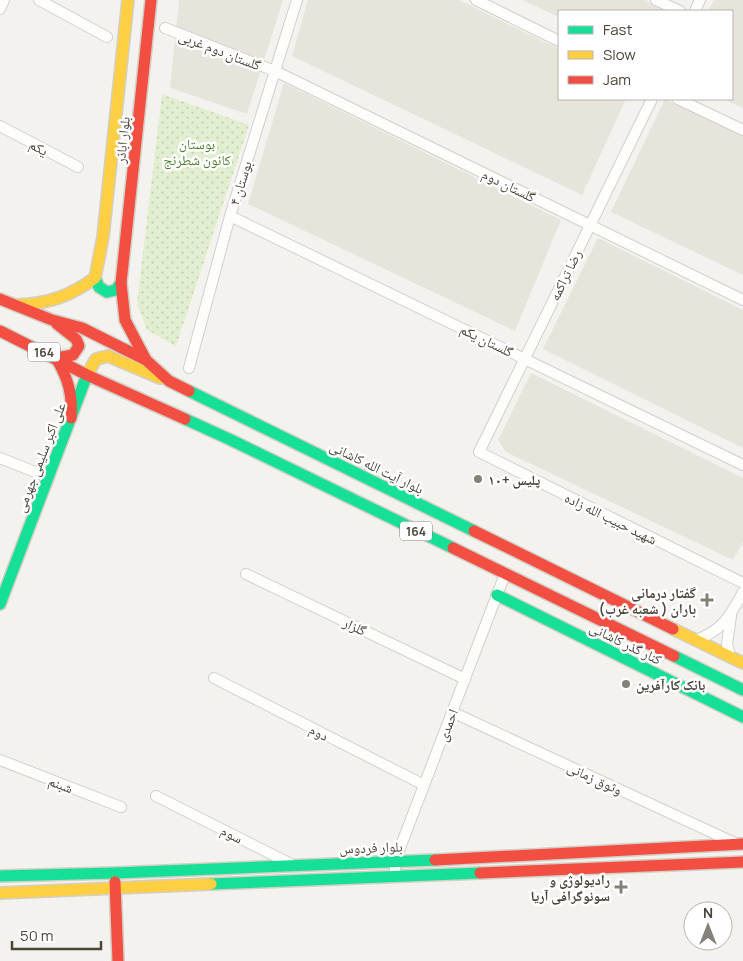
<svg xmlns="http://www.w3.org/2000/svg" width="743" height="961" font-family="Manrope,'Noto Naskh Arabic',sans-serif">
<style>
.residential{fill:#e7e4dc}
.park{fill:url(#park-dots)}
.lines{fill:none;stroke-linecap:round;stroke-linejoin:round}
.street-casing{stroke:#d2d0cb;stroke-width:12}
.fast-casing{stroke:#d3cfc5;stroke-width:14}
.slow-casing{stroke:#d3cfc5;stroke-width:14}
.jam-casing{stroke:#d3cfc5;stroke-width:14}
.street{stroke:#fdfdfc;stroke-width:10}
.fast{stroke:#16e098;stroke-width:11}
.slow{stroke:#ffcf43;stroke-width:11}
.jam{stroke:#f24e42;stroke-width:11}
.poi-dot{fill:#868178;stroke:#fff;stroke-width:2}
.labels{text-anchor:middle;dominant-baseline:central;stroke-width:5;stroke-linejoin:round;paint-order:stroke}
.shield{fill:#fff;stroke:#817c74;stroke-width:1}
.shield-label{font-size:12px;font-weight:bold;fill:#4b4439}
.street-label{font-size:14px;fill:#4b4439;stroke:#fff}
.park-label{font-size:14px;fill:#4a7f2a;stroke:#fff}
.poi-label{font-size:14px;font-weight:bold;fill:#4b4439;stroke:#fff;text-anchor:start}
</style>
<defs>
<pattern id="park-dots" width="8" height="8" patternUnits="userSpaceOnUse" patternTransform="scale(1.25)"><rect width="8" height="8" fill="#e1eecf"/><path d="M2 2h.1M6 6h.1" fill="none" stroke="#c3cdb2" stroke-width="1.8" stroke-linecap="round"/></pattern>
</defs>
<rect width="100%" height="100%" fill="#f4f2ee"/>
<g class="residential">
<path d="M179 0H283L247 114 170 88Z"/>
<path d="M308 0H459L559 49V99H626L582 195 292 56Z"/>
<path d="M522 0H645L668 11H559V17Z"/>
<path d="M714 0H743V108L723 99H732V11H708Z"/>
<path d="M284 83 561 220 515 331 248 204Z"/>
<path d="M665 99 743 136V275L611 212Z"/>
<path d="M598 238 743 310V448L543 349Z"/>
<path d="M531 373 743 478V542L733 560 506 452 498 440Z"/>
</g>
<path class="park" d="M162 94 249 125 176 346 147 330 137 303Z"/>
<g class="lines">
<defs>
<g id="street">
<path d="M39 0 107 37"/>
<path d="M476 0 559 41"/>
<path d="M656 0 680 11"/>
<path d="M0 9 4 0"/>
<path d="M695 11 700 0"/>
<path d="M165 28 275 71 743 300"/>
<path d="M652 99 479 452 743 583"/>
<path d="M678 99 743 130"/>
<path d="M0 126 78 167"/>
<path d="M230 216 743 465"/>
<path d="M189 368 230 216 297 0"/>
<path d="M0 458 48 477"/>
<path d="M246 574 465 679"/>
<path d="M696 640C723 630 730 616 743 592"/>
<path d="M730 656 727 644 731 616"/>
<path d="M214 678 424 785"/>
<path d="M452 712 737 844"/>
<path d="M0 760 121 807"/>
<path d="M156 796 293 865"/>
<path d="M395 876V861L505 574"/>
</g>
<g id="fast">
<path d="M95 278 99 287 107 292 116 290 121 283"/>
<path d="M189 391 474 531"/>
<path d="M185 419 231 440 453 548"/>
<path d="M497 595 743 717"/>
<path d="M0 604 87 375"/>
<path d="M674 656 743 690"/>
<path d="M0 876 115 873 435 860"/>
<path d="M211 884 480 873"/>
</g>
<g id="slow">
<path d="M95 278 103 237 128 0"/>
<path d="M17 305C48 304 70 296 95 278"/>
<path d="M87 375 96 359 108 356 160 378"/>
<path d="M673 629 743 663"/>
<path d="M0 893 211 884"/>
</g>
<g id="jam">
<path d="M0 299 52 320 82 328 146 360 169 381 189 391"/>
<path d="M57 324 76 339 79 346 73 355 56 358C68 378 73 395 71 418"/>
<path d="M0 331 87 375 185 419"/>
<path d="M146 360 125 320 121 283 151 0"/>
<path d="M474 531 673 629"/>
<path d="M453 548 674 656"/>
<path d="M435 860 743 844"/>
<path d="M480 873 743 862"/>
<path d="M115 882 118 961"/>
</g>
</defs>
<use href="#street" class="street-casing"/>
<use href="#fast" class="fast-casing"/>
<use href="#slow" class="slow-casing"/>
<use href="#jam" class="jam-casing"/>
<use href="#street" class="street"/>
<use href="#fast" class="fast"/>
<use href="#slow" class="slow"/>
<use href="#jam" class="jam"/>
</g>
<g class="poi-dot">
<circle cx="478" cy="479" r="5"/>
<path d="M704.5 592.5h5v5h5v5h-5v5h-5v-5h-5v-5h5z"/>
<circle cx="626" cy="684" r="5"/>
<path d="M618.5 879.5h5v5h5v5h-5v5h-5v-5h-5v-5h5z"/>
</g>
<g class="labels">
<g class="shield">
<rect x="28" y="342.5" width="32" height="19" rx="4"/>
<rect x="400" y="521.5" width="32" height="19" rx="4"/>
</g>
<g class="shield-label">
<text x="44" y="352">164</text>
<text x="416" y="531">164</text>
</g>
<g class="street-label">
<text transform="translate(220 50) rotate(21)">گلستان دوم غربی</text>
<text transform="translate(122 140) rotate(-84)">بلوار اباذر</text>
<text transform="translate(39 147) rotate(28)">یکم</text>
<text transform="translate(240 183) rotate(-73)">بوستان ۴</text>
<text transform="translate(509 185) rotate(26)">گلستان دوم</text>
<text transform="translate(565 275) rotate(-64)">رضا تراکمه</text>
<text transform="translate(487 340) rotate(26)">گلستان یکم</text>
<text transform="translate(40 457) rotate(-69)">علی اکبر سلیمی جهرمی</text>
<text transform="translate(377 467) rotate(26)">بلوار آیت الله کاشانی</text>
<text transform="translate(611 518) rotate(26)">شهید حبیب الله زاده</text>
<text transform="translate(355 626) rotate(26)">گلزار</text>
<text transform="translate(626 643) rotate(26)">کنار گذر کاشانی</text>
<text transform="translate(447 725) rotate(-69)">احمدی</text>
<text transform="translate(319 732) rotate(27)">دوم</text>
<text transform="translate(595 778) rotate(25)">وثوق زمانی</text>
<text transform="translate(61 784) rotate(21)">شبنم</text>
<text transform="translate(232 834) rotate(27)">سوم</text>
<text transform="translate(371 847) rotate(-2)">بلوار فردوس</text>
</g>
<g class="park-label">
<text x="197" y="143">بوستان<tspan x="197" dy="16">کانون شطرنج</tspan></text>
</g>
<g class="poi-label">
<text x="488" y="479">پلیس +۱۰</text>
<text x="696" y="592" text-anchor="end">گفتار درمانی<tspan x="696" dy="16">باران ( شعبه غرب)</tspan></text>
<text x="636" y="684">بانک کارآفرین</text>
<text x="610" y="879" text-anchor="end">رادیولوژی و<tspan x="610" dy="16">سونوگرافی آریا</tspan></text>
</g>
</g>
<rect x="558" y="10" width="175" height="90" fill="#ffffff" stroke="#b7b4b0"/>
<rect x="568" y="26" width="25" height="8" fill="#16e098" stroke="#b7b4b0"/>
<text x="603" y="35" font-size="15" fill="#4b4439">Fast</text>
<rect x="568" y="51" width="25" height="8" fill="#ffcf43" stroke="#b7b4b0"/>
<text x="603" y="60" font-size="15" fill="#4b4439">Slow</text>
<rect x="568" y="76" width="25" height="8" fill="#f24e42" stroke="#b7b4b0"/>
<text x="603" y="85" font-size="15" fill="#4b4439">Jam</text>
<g transform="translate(708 926)"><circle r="24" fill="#ffffff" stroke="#b7b4b0"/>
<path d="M0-4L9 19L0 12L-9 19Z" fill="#868178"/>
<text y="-8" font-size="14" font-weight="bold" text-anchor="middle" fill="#4b4439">N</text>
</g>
<path d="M12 941v8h89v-8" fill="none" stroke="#4b4439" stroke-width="2.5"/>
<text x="20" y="941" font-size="15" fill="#4b4439" stroke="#ffffff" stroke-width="4" paint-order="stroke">50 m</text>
</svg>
